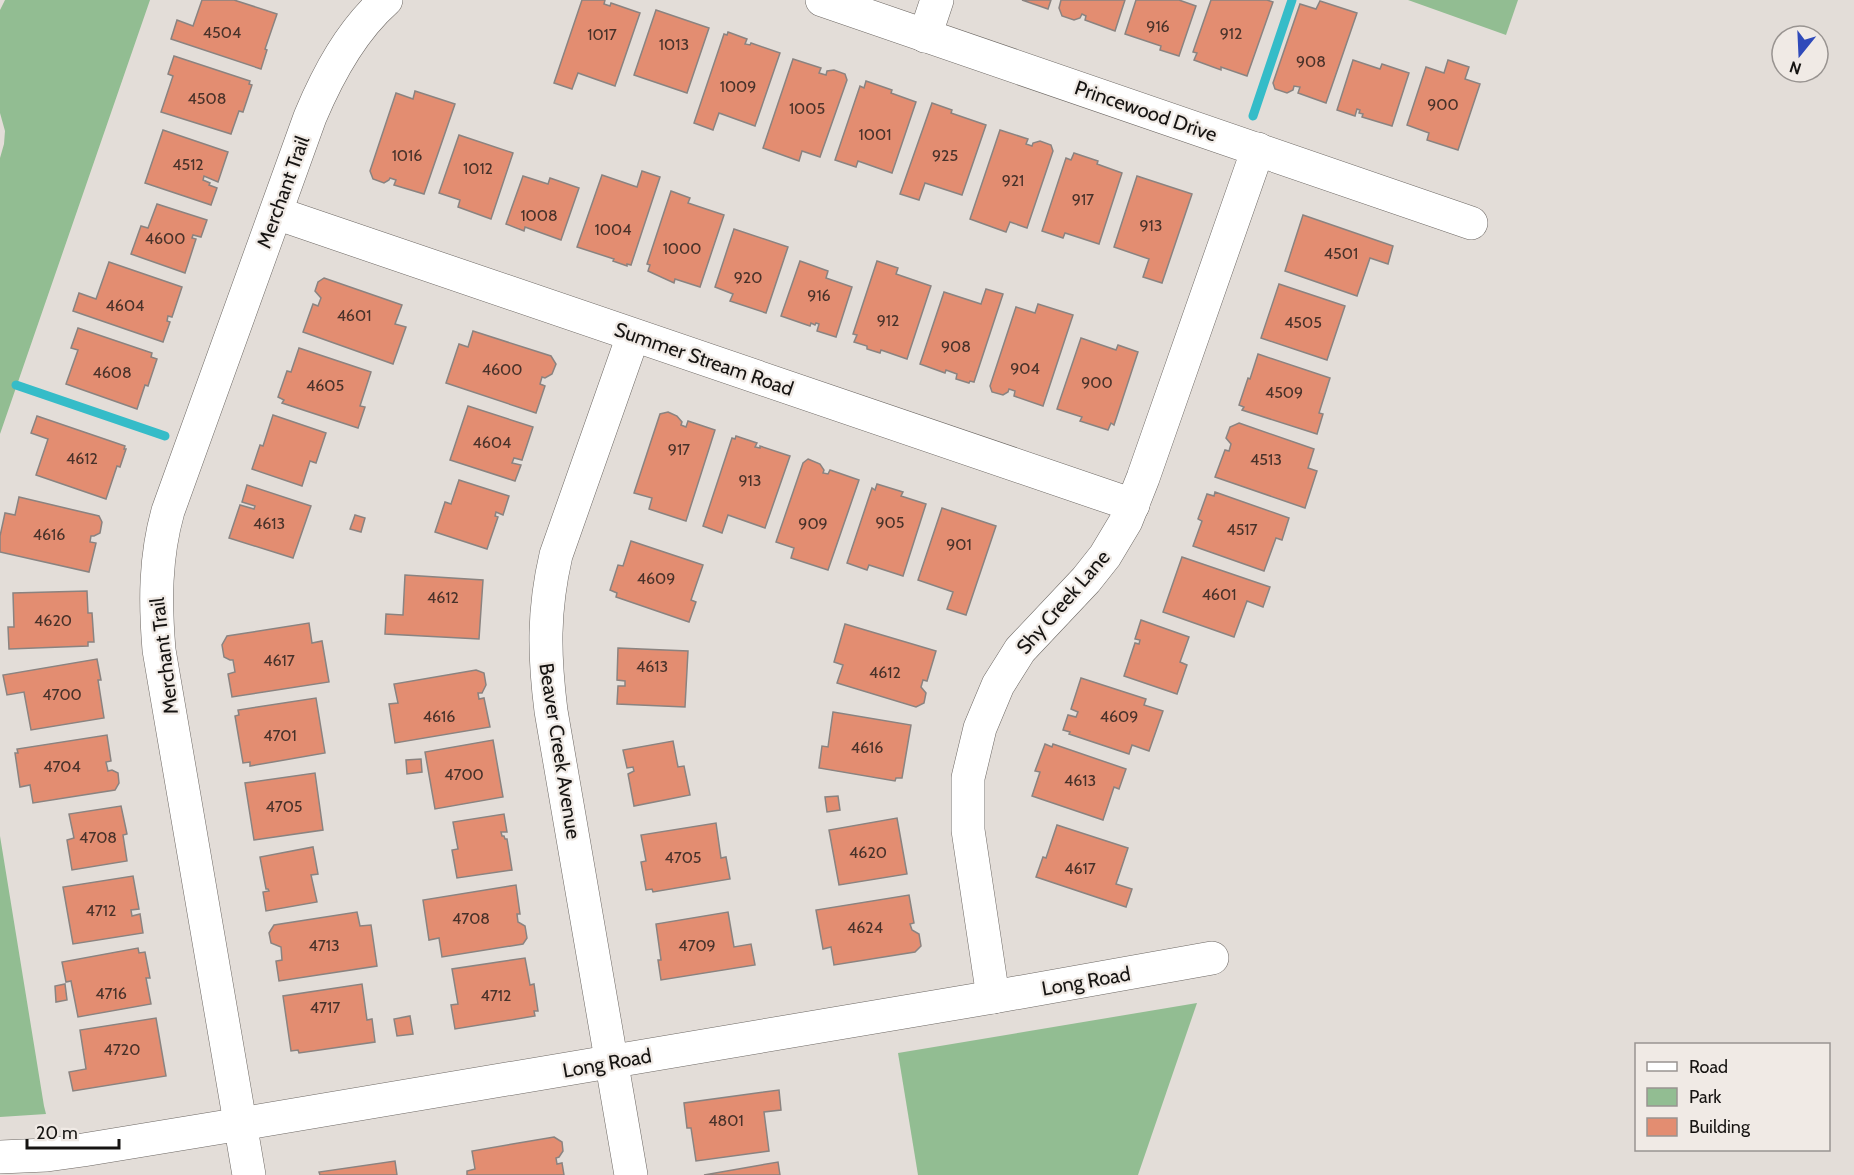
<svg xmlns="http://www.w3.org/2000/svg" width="1854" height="1175" font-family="Cabin,sans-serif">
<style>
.green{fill:#92bd92}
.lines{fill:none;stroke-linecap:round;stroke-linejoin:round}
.stream{stroke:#35bcc8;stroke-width:9}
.building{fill:#e38d71;stroke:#8a8380;stroke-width:1.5}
.minor-casing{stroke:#6d6864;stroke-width:34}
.minor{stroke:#fff;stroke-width:33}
.labels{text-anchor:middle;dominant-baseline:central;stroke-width:4.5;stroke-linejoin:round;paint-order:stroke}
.number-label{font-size:16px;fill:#49322a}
.street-label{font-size:20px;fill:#161412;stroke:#f0eae5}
</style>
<rect width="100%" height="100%" fill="#e3ddd8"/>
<g class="green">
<path d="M5 0H150L0 434V158L4 144 5 131 0 113V10Z"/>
<path d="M1408 0H1518L1506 35Z"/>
<path d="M0 836 44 1106 46 1114 0 1117Z"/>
<path d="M1197 1003 1138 1175H918L898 1053Z"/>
</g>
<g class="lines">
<g class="stream">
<path d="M1253 116 1292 0"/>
<path d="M16 385 165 436"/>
</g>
</g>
<g class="building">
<path d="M202 0H234L277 14 265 49 267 50 261 69 171 39 177 20 193 26Z"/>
<path d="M582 0H605L604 4 610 6 611 3 640 13 615 86 578 73 572 89 554 83Z"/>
<path d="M1022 0H1051L1048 9Z"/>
<path d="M1061 0H1125L1115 31 1085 20 1086 16 1082 14 1080 18 1074 20 1062 16 1059 8Z"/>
<path d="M1179 0 1196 6 1179 56 1160 50 1161 46 1125 34 1136 0Z"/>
<path d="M1211 0H1267L1273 2 1247 76 1221 67V70L1194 60 1197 53 1193 52Z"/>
<path d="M1320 1 1357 13 1326 103 1298 93 1300 87 1294 86 1293 90 1287 93 1275 89 1273 83 1300 4 1316 9Z"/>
<path d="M656 10 709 28 687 93 634 75Z"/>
<path d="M728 32 747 39 745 44 750 45 751 43 780 53 755 126 719 113 713 130 694 123 724 34 727 35Z"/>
<path d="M174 56 250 81 249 84 252 85 243 112 239 111 231 134 161 112 173 76 168 74Z"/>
<path d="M793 59 821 68 819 73 826 75 827 71 834 70 845 74 847 80 820 157 802 151 799 161 763 148Z"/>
<path d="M1353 60 1380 69 1382 64 1409 73 1392 126 1362 117 1363 114 1359 113 1360 110 1357 109 1355 116 1337 110Z"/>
<path d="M1448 60 1469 67 1465 79 1480 84 1458 150 1427 140 1429 133 1407 125 1426 67 1444 73Z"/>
<path d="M866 81 892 90 891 93 916 102 892 173 858 161 856 167 835 160 860 86 864 88Z"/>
<path d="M415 91 455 104 424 194 394 185 396 180 390 178 389 180 384 183 373 179 370 171 396 93 413 99Z"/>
<path d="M932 103 952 110 951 113 986 125 962 195 925 183 919 200 900 194Z"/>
<path d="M163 130 228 152 218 182 204 176 203 180 210 183 209 185 217 188 211 205 145 183Z"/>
<path d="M1000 130 1028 139 1026 144 1032 146 1033 143 1040 141 1051 145 1053 151 1027 228 1010 222 1006 232 970 219Z"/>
<path d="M459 135 513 153 491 219 458 207 460 200 439 193Z"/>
<path d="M1074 153 1098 161 1097 164 1122 173 1099 244 1065 233 1063 238 1042 231 1066 158 1071 160Z"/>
<path d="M642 171 660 177 631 265 627 264V266L613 261 614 259 577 247 602 175 637 187Z"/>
<path d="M523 176 548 184 550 178 579 188 561 240 525 227 524 231 506 224Z"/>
<path d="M1137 176 1192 194 1162 283 1143 277 1149 259 1114 247Z"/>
<path d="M671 191 690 198 688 203 724 215 700 287 675 279 674 283 648 271 650 265 647 264Z"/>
<path d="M157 204 207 220 201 237 193 235 192 238 196 239 185 273 131 254 141 226 148 228Z"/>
<path d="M1303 215 1393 246 1388 264 1370 258 1357 296 1285 271Z"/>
<path d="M734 229 788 247 766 313 730 301 733 294 715 287Z"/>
<path d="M800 261 828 271 826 278 852 287 836 337 817 331 819 324 816 323 815 325 811 323 810 326 781 316Z"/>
<path d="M877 261 898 268 896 274 931 286 907 359 881 350 880 353 867 349V346L854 342 857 335 853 334Z"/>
<path d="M109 262 182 287 172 317 168 316 167 321 170 322 163 342 73 311 79 293 96 299Z"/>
<path d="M324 278 402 305 395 324 406 327 393 364 303 332 313 304 318 306 321 298 315 291 318 282Z"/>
<path d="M1279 284 1345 306 1327 360 1261 338Z"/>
<path d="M986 289 1003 294 974 382 970 381 969 383 956 379 957 374 946 370 945 373 920 364 944 292 981 304Z"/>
<path d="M1038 304 1073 315 1043 406 1014 396 1015 391 1009 389 1008 392 1003 395 992 392 990 386 1016 307 1035 313Z"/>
<path d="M78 328 152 353 151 357 157 359 148 386 145 385 137 409 66 384 78 350 71 348Z"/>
<path d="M473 331 551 356 556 364 552 374 545 378 542 377 540 384 545 386 536 413 446 383 459 344 468 347Z"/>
<path d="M1081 338 1116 350 1118 345 1138 352 1114 425 1111 423 1108 430 1080 421 1082 417 1057 409Z"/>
<path d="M299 348 371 372 360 406 365 407 358 428 282 403 284 400 278 397 287 371 291 372Z"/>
<path d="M1258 354 1330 378 1319 413 1323 414 1317 434 1242 410 1244 407 1239 405 1248 378 1250 379Z"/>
<path d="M468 406 533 427 522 460 514 458 512 463 521 465 515 481 450 460Z"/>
<path d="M668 412 677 416 682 422 681 425 686 427 688 421 715 430 686 521 649 509 652 498 634 493 660 414Z"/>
<path d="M273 415 326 433 316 463 310 461 302 486 252 469 260 445 263 446Z"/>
<path d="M37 416 125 446 124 449H126L120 467 117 466 106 499 36 475 48 439 31 433Z"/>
<path d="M1239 423 1314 449 1308 468 1317 471 1305 508 1215 477 1225 450 1229 451 1231 444 1226 438 1230 427Z"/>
<path d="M736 436 757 443 755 447 760 448V446L790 456 765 528 728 515 722 533 703 526 732 438 735 439Z"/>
<path d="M808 459 820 464 824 470 823 473 828 474 830 470 859 480 828 570 791 558 794 548 776 542 803 463Z"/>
<path d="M459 480 509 496 503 515 496 512 495 516 498 517 487 549 435 532 445 502 451 504Z"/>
<path d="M877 484 903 492 901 496 926 504 903 576 869 565 867 570 847 563 872 488 875 490Z"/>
<path d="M247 485 311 506 293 558 229 538 240 505 254 509 255 506 242 502Z"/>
<path d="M1215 492 1289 518 1282 540 1276 538 1264 571 1193 546 1202 521 1198 519 1207 494 1214 496Z"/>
<path d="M19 497 99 516 102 522 100 533 94 536H91L90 542 96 543 89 572 0 552V536L5 513 15 515Z"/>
<path d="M942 508 996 526 966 615 947 609 953 592 918 580Z"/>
<path d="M355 515 365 518 361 532 350 529Z"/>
<path d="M631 541 703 565 691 600 696 602 689 622 616 597 617 593 610 590 618 565 623 566Z"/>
<path d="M1182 557 1270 587 1263 607 1247 601 1234 637 1163 612Z"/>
<path d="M405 575 483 580 479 639 385 634 386 614 403 615Z"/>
<path d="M87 591 88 613H92L94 642H88V646L9 649 8 627H14L13 593Z"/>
<path d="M1141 620 1189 637 1180 662 1187 665 1177 694 1124 676 1135 643 1139 644 1140 640 1135 639Z"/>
<path d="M309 623 312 643 322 641 329 682 232 697 228 674 235 672 233 660H230L224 657 222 645 227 636Z"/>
<path d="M845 624 936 651 927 681 923 680 921 687 926 693 924 703 916 707 837 683 843 665 834 662Z"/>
<path d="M618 648 688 651 685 707 617 704 618 686H625V681L617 680Z"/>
<path d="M97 659 101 680H98L104 718 31 730 24 692 7 695 3 675Z"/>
<path d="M476 670 484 673 486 685 482 693H478L479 699 484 698 490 727 395 743 389 704 398 703 394 684Z"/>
<path d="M1081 678 1146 699 1144 705 1163 711 1149 751 1132 745 1129 754 1069 734 1070 732 1063 730 1068 715 1076 717 1078 712 1071 709Z"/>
<path d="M316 698 325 753 250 766V762L243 763 235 716 239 715 238 710Z"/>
<path d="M833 712 911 725 902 778H896L895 781 819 768 822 746 828 747Z"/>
<path d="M107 735 111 761 106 762 108 771 112 770 118 773 119 783 115 790 33 803 30 785 20 787 15 753H18L17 749Z"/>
<path d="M493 740 503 797 435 809 425 752Z"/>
<path d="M673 741 678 767 684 766 690 795 634 806 628 774 634 771 633 767 627 768 623 750Z"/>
<path d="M1045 744 1052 747 1053 744 1126 769 1119 789 1114 787 1103 820 1032 796 1040 772 1035 771Z"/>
<path d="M421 759 422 772 407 774 406 760Z"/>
<path d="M315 773 323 830 254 840 245 783Z"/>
<path d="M838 796 840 810 827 812 825 797Z"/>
<path d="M121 806 127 834 123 835 127 861 72 870 67 840 74 838 69 814Z"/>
<path d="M504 814 507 832H501L502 836H504L505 839H507L512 870 457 878 452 850 458 849 453 822Z"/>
<path d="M897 818 907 874 839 885 829 830Z"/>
<path d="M716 823 721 858 726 857 730 879 653 892 652 889 646 890 641 862 646 861 641 835Z"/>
<path d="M1057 825 1128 848 1116 884 1132 889 1126 907 1036 877 1043 857 1046 858Z"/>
<path d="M313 847 318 874 311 875 317 902 266 911 263 892 269 891 268 889H266L260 857Z"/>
<path d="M133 876 139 909 131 910 132 916 140 914 143 933 73 944 63 887Z"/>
<path d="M516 885 520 914H517L518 922 525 926 527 938 523 944 442 957 439 938 429 940 423 900Z"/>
<path d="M909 895 914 923 910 924 912 930 919 934 921 946 915 952 834 965 831 947 823 949 816 910Z"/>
<path d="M357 912 360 926 371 925 377 966 279 981 276 961 282 960 281 947 271 943 269 933 274 925Z"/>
<path d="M728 912 734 947 751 944 755 965 661 980 658 960H661L656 924Z"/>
<path d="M138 948 139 953 145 952 150 978H146L151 1004 78 1017 71 981 66 982 62 962Z"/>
<path d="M525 958 530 985 534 984 538 1011H534L535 1016 455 1029 451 1005 458 1004 452 969Z"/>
<path d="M65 984 67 1000 56 1002 55 986Z"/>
<path d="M362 984 367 1020 372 1019 375 1042 299 1053 298 1050 291 1051 283 996Z"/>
<path d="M410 1016 413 1034 397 1036 394 1019Z"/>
<path d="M156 1018 166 1076 73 1091 69 1072 86 1069 80 1030Z"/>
<path d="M779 1090 781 1110 764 1112 769 1151 696 1161 691 1128H687L684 1103Z"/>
<path d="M554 1137 562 1142 563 1151 559 1157 556 1158 557 1164 562 1163 564 1175H467V1171L475 1169 472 1151Z"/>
<path d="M395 1161 397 1175H320L319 1172Z"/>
<path d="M778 1162 780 1175H704Z"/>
</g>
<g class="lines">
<defs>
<g id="minor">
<path d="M822 0 1471 223"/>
<path d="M925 36 937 0"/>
<path d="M276 213 1133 505"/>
<path d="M993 997 968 830V778L980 728 998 685 1020 650 1086 580 1105 556 1126 521 1143 478 1258 149"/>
<path d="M0 1157 47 1155 83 1150 241 1124 993 997 1212 958"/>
<path d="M249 1175 159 650C155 602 155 557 168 511L310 117C328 74 351 31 386 0"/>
<path d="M631 1175 551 711C544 655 543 611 556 555L633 336"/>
</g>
</defs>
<use href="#minor" class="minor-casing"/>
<use href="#minor" class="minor"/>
</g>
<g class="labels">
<g class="number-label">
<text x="1158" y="26">916</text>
<text x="222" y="32">4504</text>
<text x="1231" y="33">912</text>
<text x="602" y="34">1017</text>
<text x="674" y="44">1013</text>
<text x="1311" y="61">908</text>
<text x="738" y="86">1009</text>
<text x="207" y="98">4508</text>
<text x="1443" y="104">900</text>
<text x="807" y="108">1005</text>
<text x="875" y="134">1001</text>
<text x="407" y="155">1016</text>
<text x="945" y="155">925</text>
<text x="188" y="164">4512</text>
<text x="478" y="168">1012</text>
<text x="1013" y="180">921</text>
<text x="1083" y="199">917</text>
<text x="539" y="215">1008</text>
<text x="1151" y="225">913</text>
<text x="613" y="229">1004</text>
<text x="165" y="238">4600</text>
<text x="682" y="248">1000</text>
<text x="1341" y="253">4501</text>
<text x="748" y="277">920</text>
<text x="819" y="295">916</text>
<text x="125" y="305">4604</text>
<text x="354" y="315">4601</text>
<text x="888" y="320">912</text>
<text x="1303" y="322">4505</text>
<text x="956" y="346">908</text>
<text x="1025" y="368">904</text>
<text x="502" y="369">4600</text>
<text x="112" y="372">4608</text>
<text x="1097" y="382">900</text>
<text x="325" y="385">4605</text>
<text x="1284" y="392">4509</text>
<text x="492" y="442">4604</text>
<text x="679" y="449">917</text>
<text x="82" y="458">4612</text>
<text x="1266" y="459">4513</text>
<text x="750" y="480">913</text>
<text x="890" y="522">905</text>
<text x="269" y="523">4613</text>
<text x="813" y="523">909</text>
<text x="1242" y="529">4517</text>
<text x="49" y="534">4616</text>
<text x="959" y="544">901</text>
<text x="656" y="578">4609</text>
<text x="1219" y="594">4601</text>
<text x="443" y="597">4612</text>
<text x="53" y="620">4620</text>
<text x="279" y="660">4617</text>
<text x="652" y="666">4613</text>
<text x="885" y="672">4612</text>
<text x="62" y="694">4700</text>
<text x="439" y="716">4616</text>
<text x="1119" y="716">4609</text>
<text x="280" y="735">4701</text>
<text x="867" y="747">4616</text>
<text x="62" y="766">4704</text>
<text x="464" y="774">4700</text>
<text x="1080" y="780">4613</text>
<text x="284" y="806">4705</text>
<text x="98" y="837">4708</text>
<text x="868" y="852">4620</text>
<text x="683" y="857">4705</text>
<text x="1080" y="868">4617</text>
<text x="101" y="910">4712</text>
<text x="471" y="918">4708</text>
<text x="865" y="927">4624</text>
<text x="324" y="945">4713</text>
<text x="697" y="945">4709</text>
<text x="111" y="993">4716</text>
<text x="496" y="995">4712</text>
<text x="325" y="1007">4717</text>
<text x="122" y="1049">4720</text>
<text x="726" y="1120">4801</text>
</g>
<g class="street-label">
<text transform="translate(1146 111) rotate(19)">Princewood Drive</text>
<text transform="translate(283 192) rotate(-70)">Merchant Trail</text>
<text transform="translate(704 359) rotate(19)">Summer Stream Road</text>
<text transform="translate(1063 602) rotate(-49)">Shy Creek Lane</text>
<text transform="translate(164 656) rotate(-97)">Merchant Trail</text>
<text transform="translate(560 751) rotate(81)">Beaver Creek Avenue</text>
<text transform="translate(1086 981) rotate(-10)">Long Road</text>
<text transform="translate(607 1063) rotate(-10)">Long Road</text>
</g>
</g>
<rect x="1635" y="1043" width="195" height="108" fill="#f0eae5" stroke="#999491" stroke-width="1.5"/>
<rect x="1647" y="1062" width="30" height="9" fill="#ffffff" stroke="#999491" stroke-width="1.5"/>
<text x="1689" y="1073" font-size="18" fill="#161412">Road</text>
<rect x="1647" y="1088" width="30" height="18" fill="#92bd92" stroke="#999491" stroke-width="1.5"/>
<text x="1689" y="1103" font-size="18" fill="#161412">Park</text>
<rect x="1647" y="1118" width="30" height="18" fill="#e38d71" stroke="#999491" stroke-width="1.5"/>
<text x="1689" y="1133" font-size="18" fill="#161412">Building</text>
<g transform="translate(1800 54) rotate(198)"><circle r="28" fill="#f0eae5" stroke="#999491" stroke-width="1.5"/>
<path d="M0-4.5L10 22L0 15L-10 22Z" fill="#2f4aba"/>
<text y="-9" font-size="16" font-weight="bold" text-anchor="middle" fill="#161412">N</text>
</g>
<path d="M27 1139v9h92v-9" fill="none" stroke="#161412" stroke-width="3"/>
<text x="36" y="1139" font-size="18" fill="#161412" stroke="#f0eae5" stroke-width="4.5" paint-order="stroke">20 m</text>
</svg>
